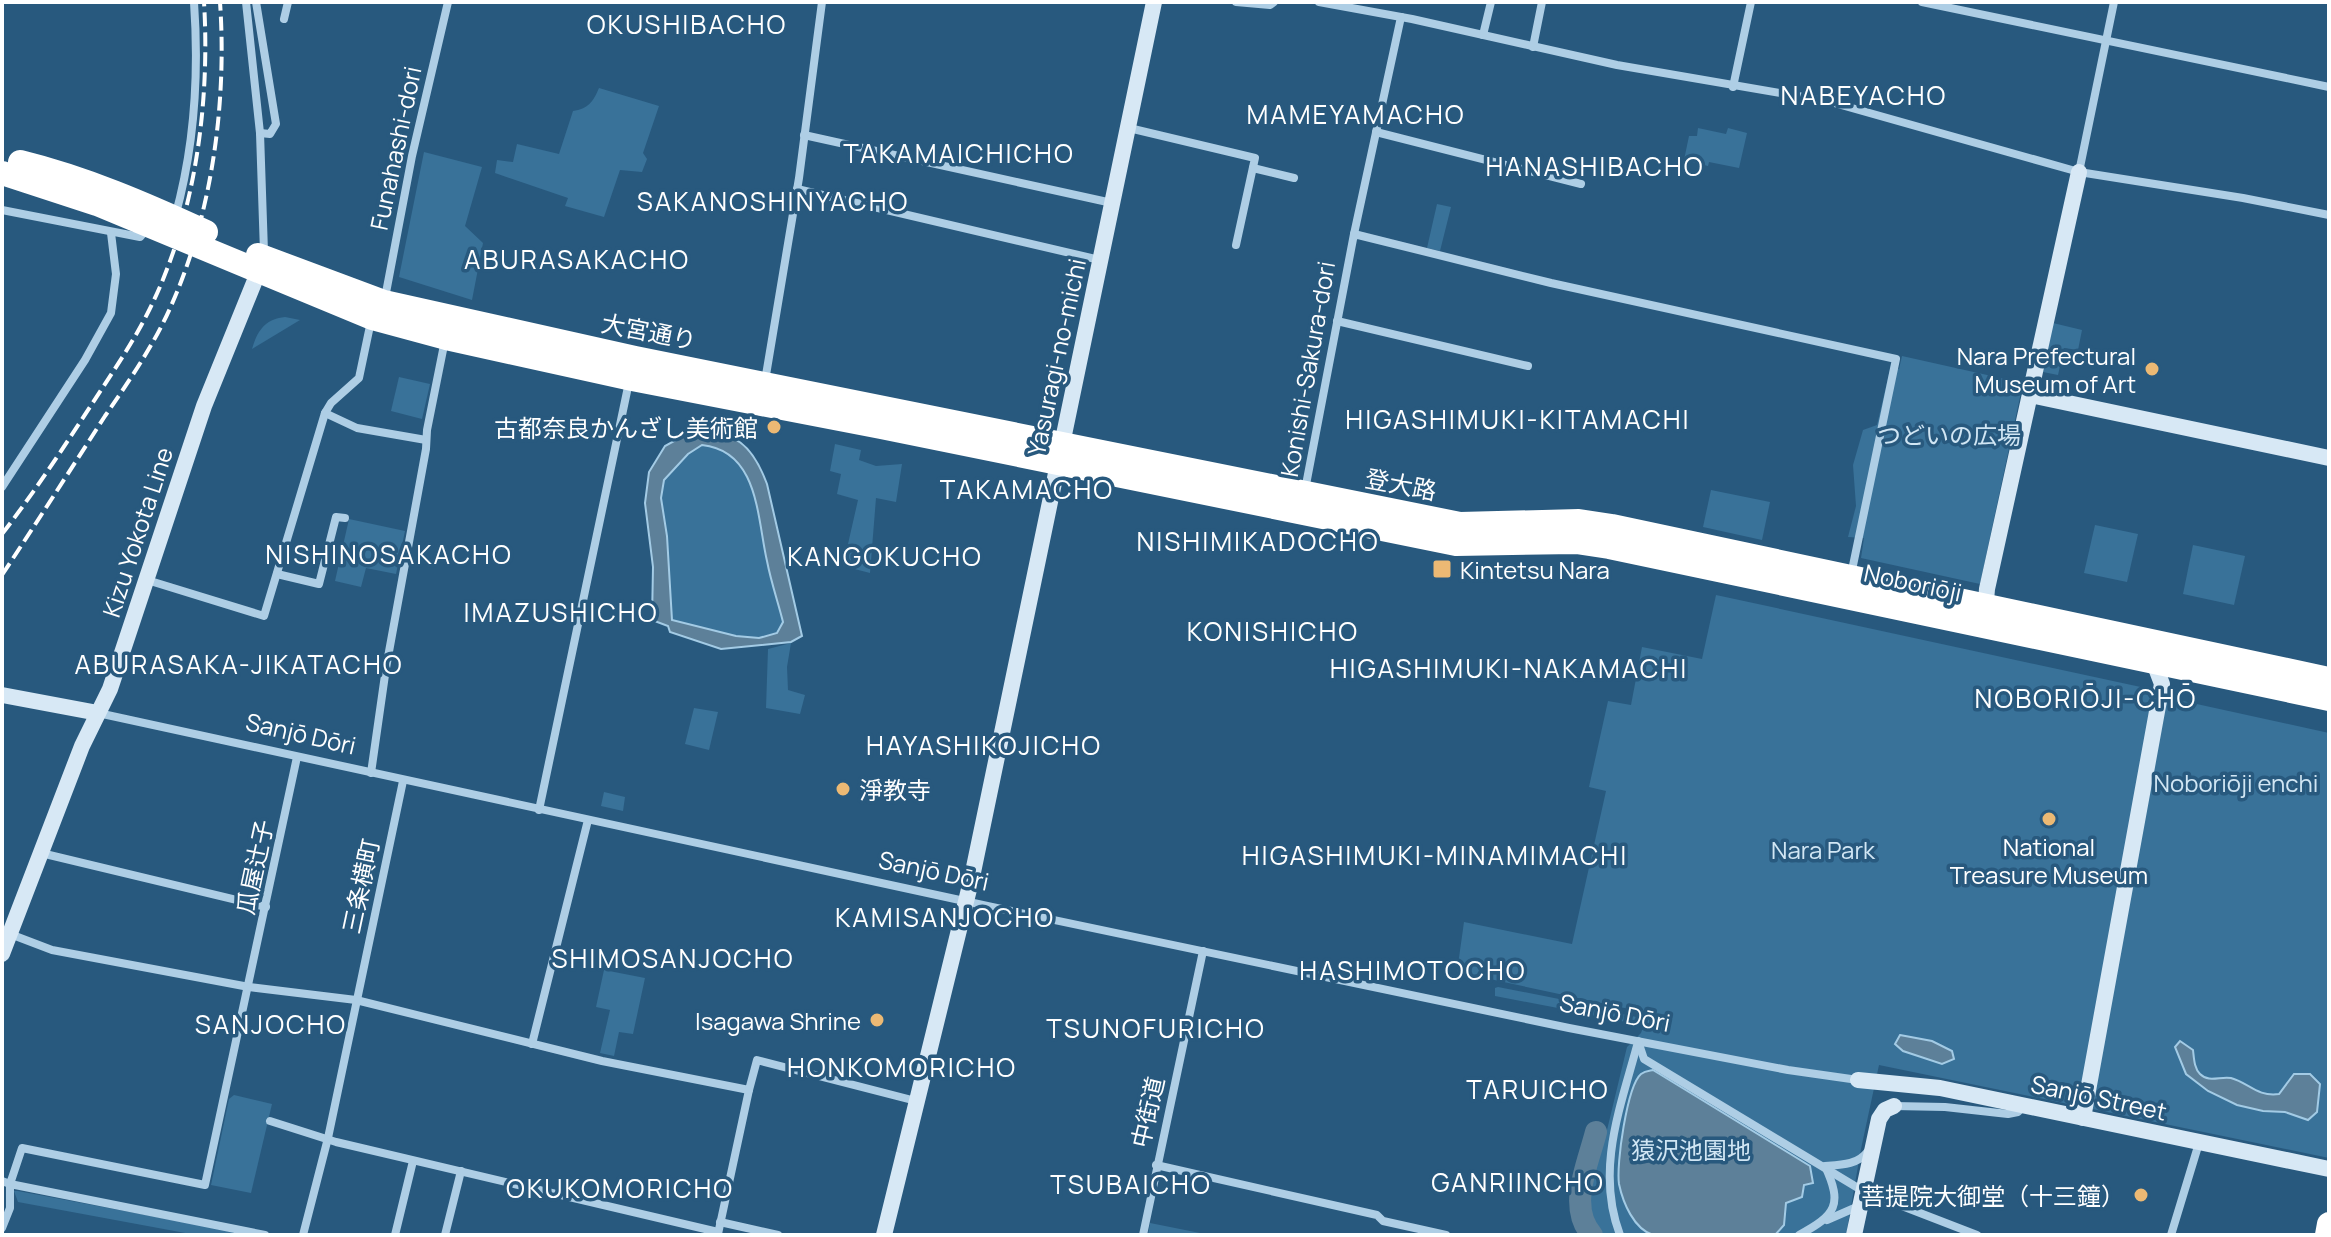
<svg xmlns="http://www.w3.org/2000/svg" width="2331" height="1237" font-family="Manrope,'Noto Sans JP',sans-serif">
<style>
.green{fill:#397299}
.water{fill:#5d8099;stroke:#a3cbe5;stroke-width:2;fill-rule:evenodd}
.lines{fill:none;stroke-linecap:round;stroke-linejoin:round}
.river{stroke:#5d8099;stroke-width:22}
.street{stroke:#aecee5;stroke-width:8}
.secondary{stroke:#d7e8f5;stroke-width:16}
.highway{stroke:#fff;stroke-width:24}
.rail{stroke:#fff;stroke-width:4;stroke-dasharray:14 6;stroke-linecap:butt}
.poi-dot{fill:#ecb974;stroke:#28597e;stroke-width:3}
.labels{text-anchor:middle;dominant-baseline:central;stroke-width:7;stroke-linejoin:round;paint-order:stroke}
.street-label{font-size:24px;fill:#fff;stroke:#28597e}
.poi-label{font-size:24px;fill:#fff;stroke:#28597e;text-anchor:end}
.park-label{font-size:24px;fill:#d1e6f4;stroke:#28597e}
.neighbourhood-label{font-size:26px;letter-spacing:2px;fill:#fff;stroke:#28597e}
</style>
<rect width="100%" height="100%" fill="#28597e"/>
<g class="green">
<path d="M599 88 659 106 643 153 647 159 642 172 620 170 604 217 565 206 568 198 495 173 497 160 513 162 517 144 559 154 573 111C588 109 593 102 599 88Z"/>
<path d="M1698 128 1726 134 1728 128 1747 133 1739 168 1709 162 1708 166 1684 160 1689 136H1697Z"/>
<path d="M424 152 482 167 465 226 483 243 472 300 399 277Z"/>
<path d="M1437 204 1451 207 1440 251 1427 248Z"/>
<path d="M285 317 300 320 252 349C257 331 265 319 285 317Z"/>
<path d="M2053 323 2082 330 2078 350 2064 348 2058 375 2043 372Z"/>
<path d="M1902 356 2023 383 1980 584 1861 558 1864 538 1848 537 1856 506 1853 465 1863 430 1877 425 1891 365 1899 369Z"/>
<path d="M399 377 430 384 422 419 391 411Z"/>
<path d="M835 444 861 450 859 460 876 466 902 464 896 502 876 498 870 573 843 566 858 500 837 494 841 474 830 471Z"/>
<path d="M702 445C760 452 757 518 767 561 771 582 778 602 783 622L777 632 759 638 736 636 672 620 667 536 661 498 664 479 688 454Z"/>
<path d="M1711 490 1770 502 1762 540 1703 527Z"/>
<path d="M349 519 405 531 396 574 366 568 361 587 335 581Z"/>
<path d="M2095 525 2138 534 2127 582 2084 573Z"/>
<path d="M2193 545 2245 556 2234 605 2183 594Z"/>
<path d="M1716 595 2150 689 2183 701 2329 733V1158L1879 1065 1861 1149 1846 1235H1588L1577 1211V1203L1594 1126 1607 1130 1627 1047 1641 1033 1648 1013 1457 972 1464 922 1572 944 1606 791 1589 787 1608 701 1631 705 1642 647 1702 659Z"/>
<path d="M791 643 787 667 788 690 805 695 800 714 766 708 768 649Z"/>
<path d="M694 708 718 712 709 750 685 744Z"/>
<path d="M604 792 625 797 623 811 601 806Z"/>
<path d="M604 970 645 978 633 1034 619 1032 614 1056 600 1053 610 1010 596 1007Z"/>
<path d="M1498 987 1564 1000 1563 1009 1495 996V988Z"/>
<path d="M1577 1004 1641 1018V1025L1576 1012Z"/>
<path d="M234 1095 272 1104 251 1193 211 1185 229 1099Z"/>
<path d="M14 1191H18L252 1235H196L18 1202Z"/>
<path d="M1150 1223 1210 1235H1148Z"/>
</g>
<g class="water">
<path d="M694 430C736 432 752 444 767 484L802 636 791 642 721 649 670 632 668 626 652 620 653 567 645 503 649 472 665 446ZM702 445C759 451 757 518 767 561 771 582 778 602 783 622L777 633 759 638 736 636 672 620 667 536 661 498 664 480 688 454Z"/>
<path d="M1900 1035 1932 1041 1952 1051 1954 1059 1942 1064 1903 1051 1895 1044Z"/>
<path d="M2180 1041 2193 1050C2194 1058 2194 1068 2200 1074 2209 1083 2220 1076 2231 1078 2249 1083 2257 1097 2279 1094L2294 1074H2310L2320 1084 2317 1112 2308 1120 2285 1112 2263 1111 2237 1105 2208 1091 2186 1074 2175 1047Z"/>
<path d="M1653 1070 1810 1166 1813 1183 1804 1185 1802 1197 1786 1203 1784 1225 1775 1235H1653C1634 1229 1623 1203 1619 1184 1616 1165 1627 1086 1641 1074 1645 1071 1648 1071 1653 1070Z"/>
</g>
<g class="lines">
<path class="river" d="M1592 1235C1567 1207 1588 1164 1596 1132"/>
<g class="street">
<path d="M246 2 260 133 264 252"/>
<path d="M256 2 276 124 270 134 260 133"/>
<path d="M1236 2 1270 5 1274 2"/>
<path d="M1319 2 1412 19 1617 65 1827 101 2079 172 2243 198 2329 215"/>
<path d="M1922 2 2329 87"/>
<path d="M284 19 288 2"/>
<path d="M1483 35 1491 2"/>
<path d="M1533 47 1542 2"/>
<path d="M1733 87 1751 2"/>
<path d="M1129 128 1255 158 1236 245"/>
<path d="M1376 132 1581 184"/>
<path d="M804 135 1112 203"/>
<path d="M1253 168 1294 178"/>
<path d="M2079 172 2114 2"/>
<path d="M797 189 1100 260"/>
<path d="M2 210 140 237 147 229"/>
<path d="M175 217C194 149 199 73 194 2"/>
<path d="M1354 234 1401 17"/>
<path d="M385 298 412 156 448 2"/>
<path d="M1337 321 1528 366"/>
<path d="M765 381 799 178 822 2"/>
<path d="M325 413 357 428 426 440"/>
<path d="M2 487 85 360 111 313 116 274 111 233"/>
<path d="M1305 490 1354 234 1551 283 1896 359 1851 575"/>
<path d="M277 574 319 584 336 517 345 518"/>
<path d="M147 580 264 616 325 413 331 403 359 378 371 321"/>
<path d="M98 713 992 907 1569 1028 1788 1070 1858 1080"/>
<path d="M371 773 386 668 426 449 427 430 445 340"/>
<path d="M539 810 629 382"/>
<path d="M41 853 266 907"/>
<path d="M10 934 52 950 249 987 356 1000 602 1061 749 1090 757 1060 916 1101"/>
<path d="M1638 1041 1644 1059 1863 1191 1977 1235"/>
<path d="M532 1044 588 820"/>
<path d="M1894 1106 1945 1107 2008 1114 2018 1112 2023 1107"/>
<path d="M270 1121 336 1142 718 1232"/>
<path d="M1156 1165 1377 1215 1383 1221 1446 1235"/>
<path d="M2 1181 10 1184 22 1148 205 1185 297 757"/>
<path d="M1827 1220 1859 1206"/>
<path d="M720 1222 778 1235"/>
<path d="M2 1228 10 1208V1184L265 1235"/>
<path d="M718 1234 749 1090"/>
<path d="M303 1235 328 1138 403 781"/>
<path d="M395 1235 413 1161"/>
<path d="M445 1235 461 1171"/>
<path d="M1143 1235 1203 951"/>
<path d="M1620 1235C1595 1169 1621 1106 1638 1042"/>
<path d="M1799 1235C1836 1215 1843 1205 1825 1166 1841 1165 1858 1165 1868 1151"/>
<path d="M2171 1235 2199 1143"/>
</g>
<g class="secondary">
<path d="M2030 395 2329 458"/>
<path d="M1985 612 1987 589 2079 172"/>
<path d="M2 695 98 713"/>
<path d="M2 954 82 746 110 689 204 406 262 263"/>
<path d="M1858 1080 1940 1088 2329 1169"/>
<path d="M2083 1118 2162 684 2154 663 2156 656"/>
<path d="M884 1235 972 877 1154 2"/>
<path d="M1854 1235 1879 1119 1885 1110 1894 1106"/>
</g>
<g class="highway">
<path d="M20 162C85 178 145 204 206 232"/>
<path d="M2 173 97 204 372 318 446 338 632 379 881 427 1456 544 1576 542 1609 547 2329 699"/>
<path d="M258 255 384 302 635 358 1460 524 1579 521 1612 526 2329 679"/>
<path d="M2327 1235 2329 1224"/>
</g>
<g class="rail">
<path d="M2 534C34 493 63 448 92 404 114 370 137 337 154 300 196 210 210 100 204 2"/>
<path d="M2 575C37 522 71 469 105 416 129 381 154 345 171 306 212 214 227 103 220 2"/>
</g>
</g>
<g class="poi-dot">
<circle cx="2152" cy="369" r="8"/>
<circle cx="774" cy="427" r="8"/>
<rect x="1432" y="559" width="20" height="20" rx="4"/>
<circle cx="843" cy="789" r="8"/>
<circle cx="2049" cy="819" r="8"/>
<circle cx="877" cy="1020" r="8"/>
<circle cx="2141" cy="1195" r="8"/>
</g>
<g class="labels">
<g class="street-label">
<text transform="translate(395 148) rotate(-78)">Funahashi-dori</text>
<text transform="translate(649 331) rotate(11)">大宮通り</text>
<text transform="translate(1056 357) rotate(-78)">Yasuragi-no-michi</text>
<text transform="translate(1307 369) rotate(-80)">Konishi-Sakura-dori</text>
<text transform="translate(1401 484) rotate(11)">登大路</text>
<text transform="translate(137 532) rotate(-72)">Kizu Yokota Line</text>
<text transform="translate(1913 582) rotate(12)">Noboriōji</text>
<text transform="translate(301 733) rotate(13)">Sanjō Dōri</text>
<text transform="translate(254 867) rotate(-78)">瓜屋辻子</text>
<text transform="translate(934 870) rotate(12)">Sanjō Dōri</text>
<text transform="translate(360 886) rotate(-78)">三条横町</text>
<text transform="translate(1615 1012) rotate(11)">Sanjō Dōri</text>
<text transform="translate(2099 1097) rotate(12)">Sanjō Street</text>
<text transform="translate(1147 1112) rotate(-77)">中街道</text>
</g>
<g class="poi-label">
<text x="2136" y="355">Nara Prefectural<tspan x="2136" dy="28">Museum of Art</tspan></text>
<text x="758" y="427">古都奈良かんざし美術館</text>
<text x="1460" y="569" text-anchor="start">Kintetsu Nara</text>
<text x="859" y="789" text-anchor="start">淨教寺</text>
<text x="2049" y="846" text-anchor="middle">National<tspan x="2049" dy="28">Treasure Museum</tspan></text>
<text x="861" y="1020">Isagawa Shrine</text>
<text x="2125" y="1195">菩提院大御堂（十三鐘）</text>
</g>
<g class="park-label">
<text x="1949" y="434">つどいの広場</text>
<text x="2236" y="782">Noboriōji enchi</text>
<text x="1823" y="849">Nara Park</text>
<text x="1691" y="1149">猿沢池園地</text>
</g>
<g class="neighbourhood-label">
<text x="687" y="24">OKUSHIBACHO</text>
<text x="1864" y="95">NABEYACHO</text>
<text x="1356" y="114">MAMEYAMACHO</text>
<text x="959" y="153">TAKAMAICHICHO</text>
<text x="1595" y="166">HANASHIBACHO</text>
<text x="773" y="201">SAKANOSHINYACHO</text>
<text x="577" y="259">ABURASAKACHO</text>
<text x="1518" y="419">HIGASHIMUKI-KITAMACHI</text>
<text x="1027" y="489">TAKAMACHO</text>
<text x="1258" y="541">NISHIMIKADOCHO</text>
<text x="389" y="554">NISHINOSAKACHO</text>
<text x="885" y="556">KANGOKUCHO</text>
<text x="561" y="612">IMAZUSHICHO</text>
<text x="1273" y="631">KONISHICHO</text>
<text x="239" y="664">ABURASAKA-JIKATACHO</text>
<text x="1509" y="668">HIGASHIMUKI-NAKAMACHI</text>
<text x="2086" y="698">NOBORIŌJI-CHŌ</text>
<text x="984" y="745">HAYASHIKOJICHO</text>
<text x="1435" y="855">HIGASHIMUKI-MINAMIMACHI</text>
<text x="945" y="917">KAMISANJOCHO</text>
<text x="673" y="958">SHIMOSANJOCHO</text>
<text x="1413" y="970">HASHIMOTOCHO</text>
<text x="271" y="1024">SANJOCHO</text>
<text x="1156" y="1028">TSUNOFURICHO</text>
<text x="902" y="1067">HONKOMORICHO</text>
<text x="1538" y="1089">TARUICHO</text>
<text x="1518" y="1182">GANRIINCHO</text>
<text x="1131" y="1184">TSUBAICHO</text>
<text x="620" y="1188">OKUKOMORICHO</text>
</g>
</g>
<rect width="2331" height="1237" fill="none" stroke="#ffffff" stroke-width="8"/>
</svg>
